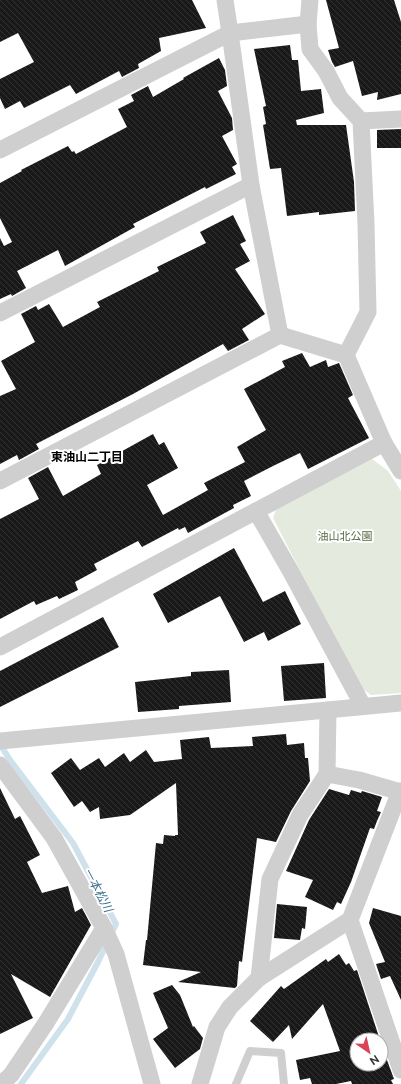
<svg xmlns="http://www.w3.org/2000/svg" width="401" height="1084" font-family="Raleway,'Noto Sans JP',sans-serif">
<style>
.green{fill:#e5eade}
.lines{fill:none;stroke-linecap:round;stroke-linejoin:round}
.stream{stroke:#cfe1eb;stroke-width:6}
.building{fill:url(#building-back-hatch)}
.lane{stroke:#cfcfcf;stroke-width:8}
.street{stroke:#cfcfcf;stroke-width:17}
.labels{text-anchor:middle;dominant-baseline:central;stroke-width:4;stroke-linejoin:round;paint-order:stroke}
.park-label{font-size:11px;fill:#566b41;stroke:#fff}
.neighbourhood-label{font-size:12px;font-weight:bold;fill:#000;stroke:#fff}
.water-label{font-size:12px;font-style:italic;fill:#44758f;stroke:#fff}
</style>
<defs>
<pattern id="building-back-hatch" width="6" height="6" patternUnits="userSpaceOnUse"><rect width="6" height="6" fill="#191919"/><path d="M-1 5l2 2M0 0l6 6M5-1l2 2" fill="none" stroke="#323232"/></pattern>
</defs>
<rect width="100%" height="100%" fill="#fff"/>
<path class="green" d="M372 459 388 471 401 491V693L371 695 360 687 273 518 277 507Z"/>
<g class="lines">
<path class="stream" d="M0 744 10 760 73 843 116 924 98 962 68 1019 21 1084"/>
</g>
<g class="building">
<path d="M0 0H192L206 28 159 38 161 51 138 64 139 68 122 77 119 71 76 94 70 85 24 108 20 101 5 109 0 98V79L34 62 18 33 0 42Z"/>
<path d="M326 0H394L401 22V94L377 100 378 92 362 96 353 61 335 67 332 62 328 50 339 48Z"/>
<path d="M290 45 292 60H298L301 91 321 89 324 113 296 120 297 125H346L354 182 355 211 319 215V212L287 216 281 168 270 169 263 125 266 124 263 107 266 106 254 49Z"/>
<path d="M219 58 225 70 227 86 218 91 232 118 233 130 222 136 237 164 232 167 236 174 206 189 205 187 133 224 135 227 65 266 58 250 17 271 26 288 12 296 11 294 0 299V238L4 246 12 242 0 218V183L22 171 21 170 68 146 72 152 74 151 76 154 127 127 118 109 134 101 131 95 148 86 153 97 184 79 183 78Z"/>
<path d="M401 129V148H377V130Z"/>
<path d="M233 215 246 241 240 244 250 261 235 269 265 314 242 329 249 340 228 351 223 344 133 394 36 444 39 449 19 460 17 455 0 464V396L16 389 1 361 35 342 21 314 36 306 38 310 49 304 63 327 100 307 97 302 159 271 157 267 206 243 200 232Z"/>
<path d="M302 353 310 367 326 360 328 367 339 363 353 395 348 398 369 438 308 469 300 453 273 466 244 481 251 496 233 505 234 508 188 533 185 527 179 530 178 528 142 547 138 541 94 564 97 570 75 582 78 590 59 599 57 596 36 605 34 601 0 619V519L39 499 28 478 48 467 63 496 101 474 97 465 153 434 159 445 164 442 178 468 147 485 163 515 208 490 204 483 245 462 237 447 266 430 244 389 285 367 282 361Z"/>
<path d="M234 548 263 602 285 591 301 624 268 641 264 632 244 642 220 596 168 623 153 594Z"/>
<path d="M103 617 119 647 0 707V671Z"/>
<path d="M324 663 326 698 284 701 281 666Z"/>
<path d="M229 670 231 702 179 706V709L138 712 135 682 191 676V672Z"/>
<path d="M286 734 287 745 304 743 305 758H308L310 781 291 811 276 842 257 838 242 962 239 961 237 986 235 988 178 982 201 972 143 965 146 940H147L156 843 163 844 164 835 175 836V835H178L176 783 130 815 100 819 99 807 90 812 82 801 74 807 51 773 71 758 80 770 99 758 105 767 124 753 130 762 146 750 154 762 182 759 180 740 209 737 211 748 253 746 252 737Z"/>
<path d="M0 788 15 819 20 816 40 855 27 862 42 893 68 886 75 912 82 908 91 925 50 997 11 974 33 1018 0 1034Z"/>
<path d="M329 789 349 795 351 790 361 793 362 791 382 797 377 811 381 812 377 821 374 829 370 828 351 882 341 904 337 902 333 910 305 897 313 880 286 871 309 820Z"/>
<path d="M277 904 307 907 305 929 302 928 300 940 274 938Z"/>
<path d="M373 908 401 916V1000L390 976 381 979 376 964 385 962 369 923Z"/>
<path d="M339 954 346 965 349 963 354 971 357 970 380 1040H357V1064H381V1044L394 1079 391 1080 393 1084H352L351 1081 336 1084H312L310 1078 300 1080 296 1060 340 1051 323 1004 292 1039 289 1025 273 1042 250 1021 281 986 284 989 326 959 328 962Z"/>
<path d="M172 985 180 995 193 1027 194 1026 203 1038 200 1049 175 1068 153 1039 168 1028 153 993Z"/>
</g>
<g class="lines">
<path class="lane" d="M236 1084 250 1051 281 1053 284 1084"/>
<g class="street">
<path d="M225 0 230 33 251 185 280 335 346 355 384 443 401 471"/>
<path d="M310 0 308 24 310 49 326 71 340 98 361 121 366 224 368 312 346 355"/>
<path d="M361 121 401 119"/>
<path d="M0 150 230 33 308 24"/>
<path d="M0 313 251 185"/>
<path d="M0 481 280 335"/>
<path d="M256 511 291 572 363 706"/>
<path d="M0 647 384 443"/>
<path d="M0 741 401 703"/>
<path d="M0 765 54 838 104 928 116 954 152 1084"/>
<path d="M327 774 359 780 401 792"/>
<path d="M350 920 400 791"/>
<path d="M259 978 270 879 300 815 327 774 328 710"/>
<path d="M1 1084 11 1075 46 1023 104 928"/>
<path d="M200 1084 217 1027 230 1007 259 978 350 920 401 1070"/>
</g>
</g>
<g class="labels">
<g class="park-label">
<text x="345" y="536">油山北公園</text>
</g>
<g class="neighbourhood-label">
<text x="87" y="457">東油山二丁目</text>
</g>
<g class="water-label">
<text transform="translate(98 890) rotate(62)">一本松川</text>
</g>
</g>
<g transform="translate(369 1052) rotate(146)"><circle r="19" fill="#ffffff" stroke="#adadad"/>
<path d="M0-3L7 15L0 10L-7 15Z" fill="#da4354"/>
<text y="-6" font-size="11" font-weight="bold" text-anchor="middle" fill="#323232">N</text>
</g>
</svg>
